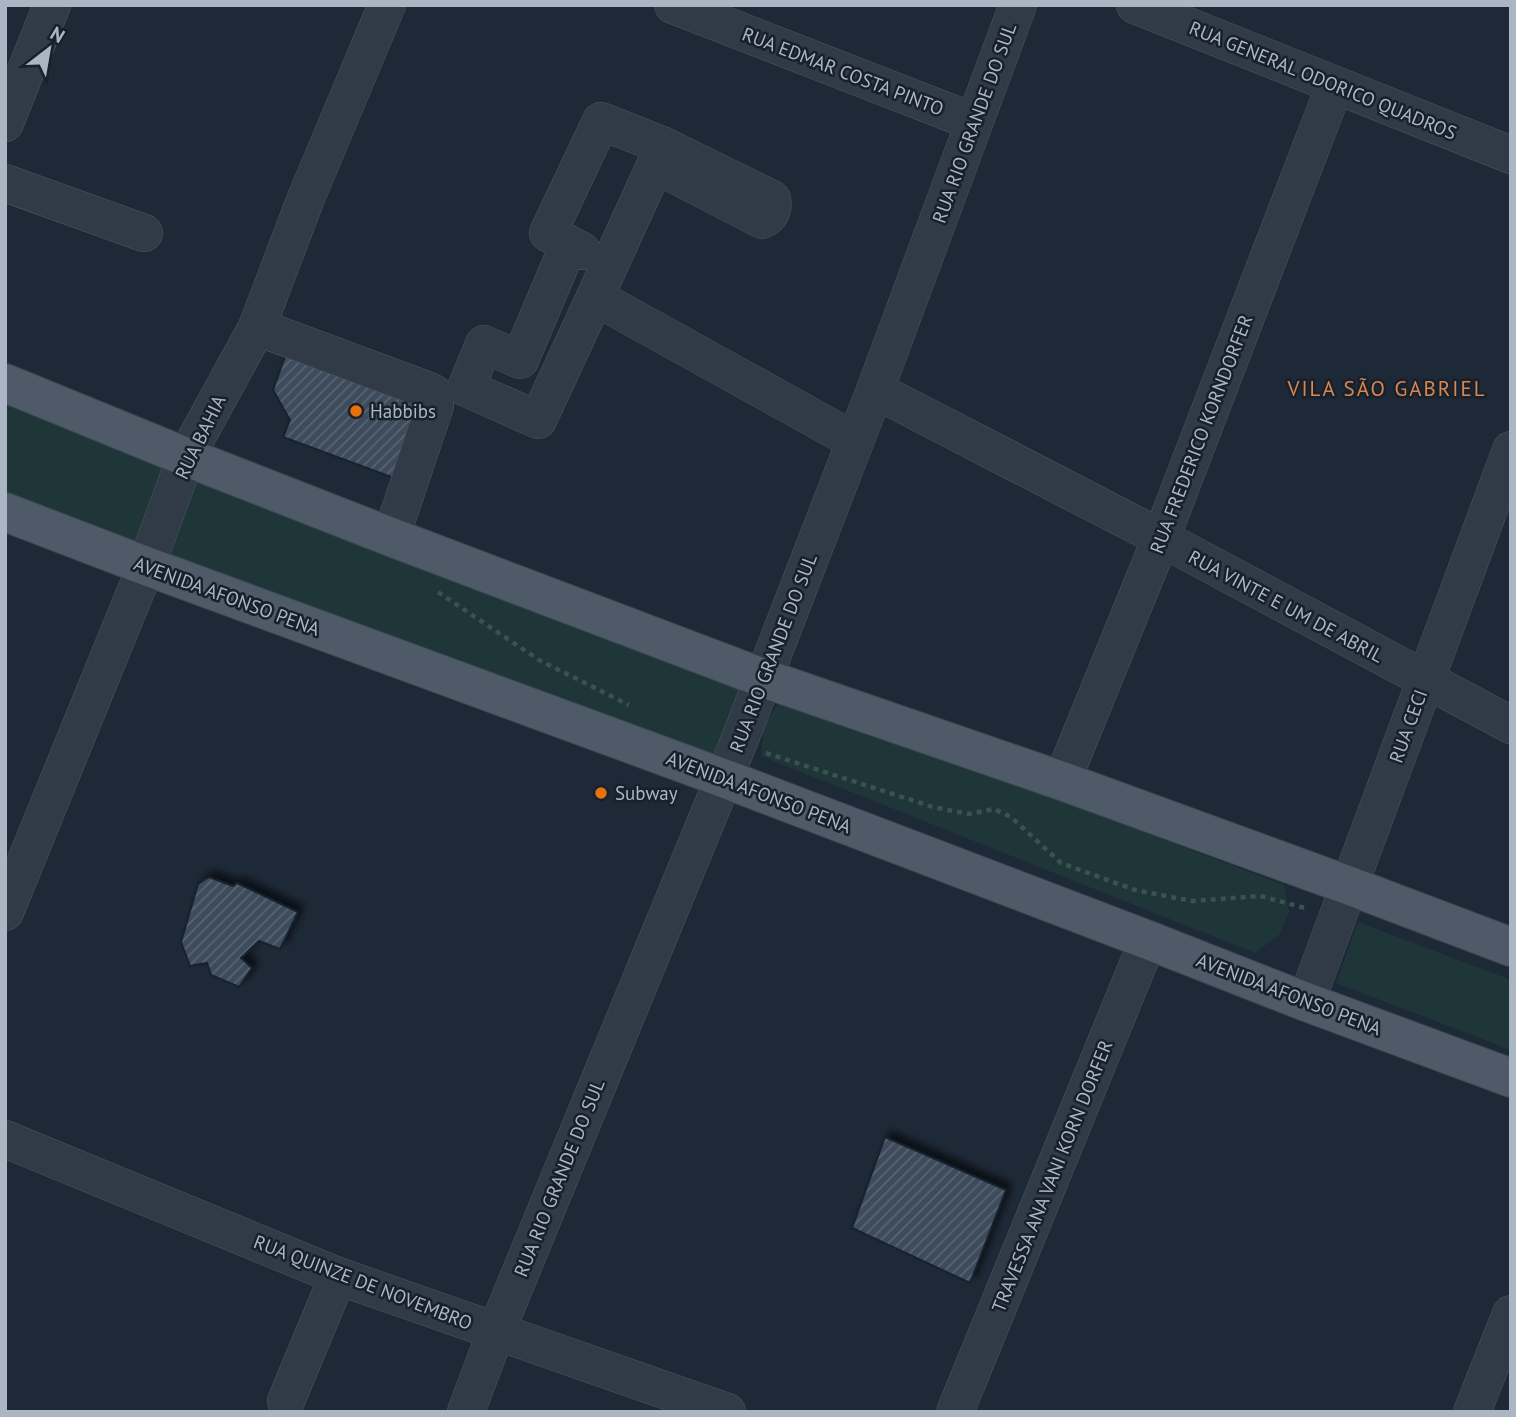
<svg xmlns="http://www.w3.org/2000/svg" width="1516" height="1417" font-family="'PT Sans',sans-serif">
<style>
.green{fill:#1f3638}
.building{fill:url(#building-hatch);stroke:#19222d;stroke-width:2;filter:url(#shadow)}
.lines{fill:none;stroke-linecap:round;stroke-linejoin:round}
.minor-casing{stroke:#4c5662;stroke-width:38}
.major-casing{stroke:#3b4450;stroke-width:40}
.path{stroke:#3a5252;stroke-width:4.5;stroke-dasharray:5 5;stroke-linecap:butt}
.minor{stroke:#313b47;stroke-width:37}
.major{stroke:#4f5a68;stroke-width:38}
.food-dot{fill:#e8710a;stroke:#17202b;stroke-width:2.5}
.labels{text-anchor:middle;dominant-baseline:central;stroke-width:5;stroke-linejoin:round;paint-order:stroke}
.street-label{font-size:19px;fill:#abb6c5;stroke:#17202b}
.poi-label{font-size:19px;fill:#abb6c5;stroke:#17202b;text-anchor:start}
.neighbourhood-label{font-size:21px;letter-spacing:2px;fill:#d98651;stroke:#17202b}
</style>
<defs>
<pattern id="building-hatch" width="6" height="6" patternUnits="userSpaceOnUse" patternTransform="scale(1.75)"><rect width="6" height="6" fill="#3e4c5c"/><path d="M-1 1l2-2M0 6l6-6M5 7l2-2" fill="none" stroke="#576472"/></pattern>
<filter id="shadow"><feDropShadow dx="6" dy="-6" stdDeviation="3.5" flood-color="#0009"/></filter>
</defs>
<rect width="100%" height="100%" fill="#1e2937"/>
<g class="green">
<path d="M5 383 763 678 723 778 5 512Z"/>
<path d="M783 696 1284 885 1289 912 1279 935 1255 953 761 756 764 725Z"/>
<path d="M1358 922 1511 980V1050L1336 983Z"/>
</g>
<g class="building">
<path d="M288 348 431 402 402 481 283 437 290 420 273 390Z"/>
<path d="M209 877 233 886 237 883 298 912 280 949 259 941 241 958 252 968 239 987 211 975 207 963 190 966 181 942 198 884Z"/>
<path d="M885 1137 1006 1190 970 1283 852 1228Z"/>
</g>
<g class="lines">
<defs>
<g id="minor">
<path d="M673 5 974 122"/>
<path d="M1135 5 1511 155"/>
<path d="M5 123 52 5"/>
<path d="M656 165 762 220C771 216 774 209 772 199L664 146 595 297 855 441"/>
<path d="M5 183 144 233"/>
<path d="M569 244 520 360 484 344 466 388 538 420 595 297"/>
<path d="M582 251 548 233 601 121 664 146"/>
<path d="M257 327 427 390 433 393 435 406 391 537"/>
<path d="M875 390 1161 538 1511 725"/>
<path d="M1062 781 1161 538 1335 85"/>
<path d="M5 912 146 566 186 457 257 327 306 198 387 5"/>
<path d="M1306 1002 1511 450"/>
<path d="M5 1139 338 1276 727 1412"/>
<path d="M286 1401 338 1276"/>
<path d="M466 1412 496 1332 742 734 875 390 1018 5"/>
<path d="M955 1412 1148 940"/>
<path d="M1472 1412 1511 1314"/>
</g>
<g id="major">
<path d="M5 383 186 457 391 537 763 678 1062 781 1350 886 1511 947"/>
<path d="M5 512 146 566 723 778 1148 940 1306 1002 1511 1078"/>
</g>
</defs>
<use href="#minor" class="minor-casing"/>
<use href="#major" class="major-casing"/>
<g class="path">
<path d="M438 592 539 660 629 705"/>
<path d="M766 753 933 807 969 814 994 809 1011 817 1061 863 1135 890 1192 901 1260 896 1305 908"/>
</g>
<use href="#minor" class="minor"/>
<use href="#major" class="major"/>
</g>
<g class="food-dot">
<circle cx="356" cy="411" r="7"/>
<circle cx="601" cy="793" r="7"/>
</g>
<g class="labels">
<g class="street-label">
<text transform="translate(843 71) rotate(21)">RUA EDMAR COSTA PINTO</text>
<text transform="translate(1323 80) rotate(22)">RUA GENERAL ODORICO QUADROS</text>
<text transform="translate(974 123) rotate(-70)">RUA RIO GRANDE DO SUL</text>
<text transform="translate(1201 434) rotate(-69)">RUA FREDERICO KORNDORFER</text>
<text transform="translate(200 437) rotate(-64)">RUA BAHIA</text>
<text transform="translate(227 596) rotate(20)">AVENIDA AFONSO PENA</text>
<text transform="translate(1286 606) rotate(28)">RUA VINTE E UM DE ABRIL</text>
<text transform="translate(773 653) rotate(-69)">RUA RIO GRANDE DO SUL</text>
<text transform="translate(1408 726) rotate(-70)">RUA CECI</text>
<text transform="translate(759 792) rotate(21)">AVENIDA AFONSO PENA</text>
<text transform="translate(1289 994) rotate(21)">AVENIDA AFONSO PENA</text>
<text transform="translate(1052 1176) rotate(-68)">TRAVESSA ANA VANI KORN DORFER</text>
<text transform="translate(559 1178) rotate(-68)">RUA RIO GRANDE DO SUL</text>
<text transform="translate(363 1282) rotate(21)">RUA QUINZE DE NOVEMBRO</text>
</g>
<g class="poi-label">
<text x="370" y="411">Habbibs</text>
<text x="615" y="793">Subway</text>
</g>
<g class="neighbourhood-label">
<text x="1387" y="388">VILA SÃO GABRIEL</text>
</g>
</g>
<rect width="1516" height="1417" fill="none" stroke="#abb6c5" stroke-width="14"/>
<g transform="translate(49 49) rotate(31)" stroke="#17202b" stroke-width="5" paint-order="stroke">
<path d="M0-5L12 26L0 18L-12 26Z" fill="#abb6c5"/>
<text y="-10" font-size="19" font-weight="bold" text-anchor="middle" fill="#abb6c5">N</text>
</g>
</svg>
